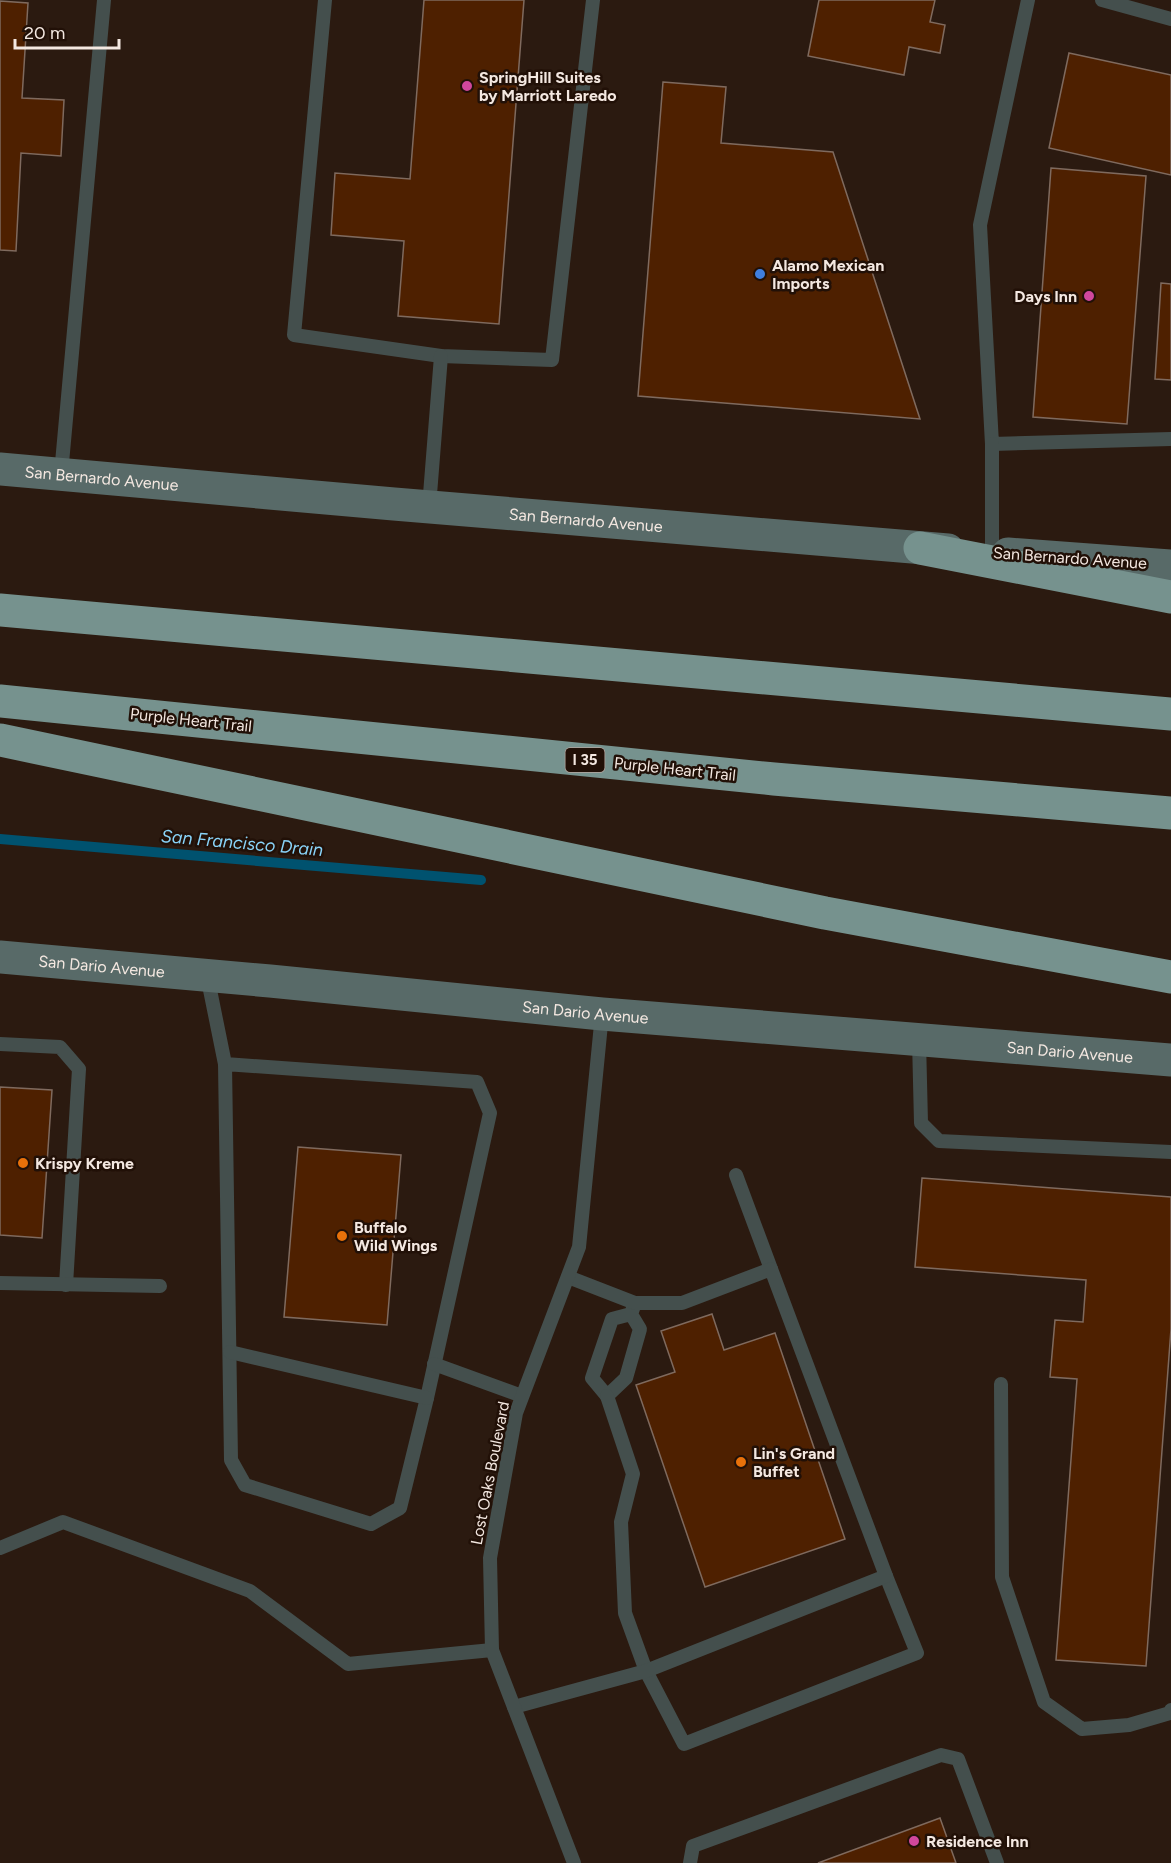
<svg xmlns="http://www.w3.org/2000/svg" width="1171" height="1863" font-family="Figtree,sans-serif">
<style>
.lines{fill:none;stroke-linecap:round;stroke-linejoin:round}
.stream{stroke:#00526f;stroke-width:10}
.building{fill:#4e2000;stroke:#7f6a5e;stroke-width:1.5}
.lane{stroke:#444f4d;stroke-width:14}
.secondary{stroke:#586a68;stroke-width:33}
.highway{stroke:#76928e;stroke-width:33}
.hotel-dot{fill:#d1479c;stroke:#211007;stroke-width:2}
.shop-dot{fill:#3f7fe0;stroke:#211007;stroke-width:2}
.food-dot{fill:#e8710a;stroke:#211007;stroke-width:2}
.labels{text-anchor:middle;dominant-baseline:central;stroke-width:5;stroke-linejoin:round;paint-order:stroke}
.shield{fill:#211007;stroke:#b5a7a0;stroke-width:1.5}
.shield-label{font-size:15px;font-weight:bold;fill:#f4e8e1}
.poi-label{font-size:16px;font-weight:bold;fill:#f4e8e1;stroke:#211007;text-anchor:start}
.street-label{font-size:16px;fill:#f4e8e1;stroke:#211007}
.water-label{font-size:18px;font-style:italic;fill:#89d3f8;stroke:#211007}
</style>
<rect width="100%" height="100%" fill="#2b1a10"/>
<g class="lines">
<path class="stream" d="M0 839 481 880"/>
</g>
<g class="building">
<path d="M424 0H524L499 324 398 316 404 241 331 235 335 173 410 179Z"/>
<path d="M819 0H935L930 22 945 25 940 53 909 47 904 75 808 56Z"/>
<path d="M0 1 28 3 22 98 64 100 61 156 21 153 16 251 0 250Z"/>
<path d="M1069 53 1171 75V175L1049 148Z"/>
<path d="M663 82 726 87 721 143 833 152 920 419 638 396Z"/>
<path d="M1051 168 1146 176 1127 424 1033 417Z"/>
<path d="M1161 283 1171 284V380L1155 379Z"/>
<path d="M0 1087 52 1090 42 1238 0 1235Z"/>
<path d="M298 1147 401 1155 387 1325 284 1317Z"/>
<path d="M922 1178 1171 1197V1329L1146 1666 1056 1660 1077 1379 1050 1377 1055 1320 1083 1322 1086 1280 915 1267Z"/>
<path d="M712 1314 724 1350 775 1333 845 1539 705 1587 636 1385 675 1372 661 1331Z"/>
<path d="M940 1818 956 1863H818Z"/>
</g>
<g class="lines">
<g class="lane">
<path d="M325 0 294 335 441 356 552 360 593 0"/>
<path d="M1028 0 980 225 992 444 1171 439"/>
<path d="M1102 0 1171 19"/>
<path d="M992 444V553"/>
<path d="M61 474 104 0"/>
<path d="M429 507 441 356"/>
<path d="M207 975 225 1064 231 1460 245 1485 371 1524 400 1508 427 1398 490 1113 477 1082 225 1064"/>
<path d="M919 1040 921 1123 939 1141 1171 1152"/>
<path d="M0 1044 60 1047 79 1069 66 1285"/>
<path d="M736 1175 771 1269"/>
<path d="M0 1283 160 1286"/>
<path d="M631 1314 612 1319 592 1378 607 1396 626 1378 640 1329 631 1314 635 1303"/>
<path d="M230 1352 427 1398"/>
<path d="M434 1364 522 1396"/>
<path d="M1001 1384 1002 1577 1044 1702 1082 1729 1129 1725 1170 1713 1171 1710"/>
<path d="M607 1396 633 1474 621 1522 625 1613 646 1671 684 1744 917 1653 886 1576"/>
<path d="M0 1548 63 1522 250 1591 348 1664 492 1650"/>
<path d="M514 1707 646 1671 886 1576 771 1269 682 1303H635L568 1277"/>
<path d="M574 1863 492 1650 490 1558 516 1413 579 1247 602 1014"/>
<path d="M690 1863 693 1846 941 1755 958 1759 997 1863"/>
</g>
<g class="secondary">
<path id="s1" d="M0 469 394 504 948 550"/>
<path d="M1008 554 1171 566"/>
<path id="s2" d="M0 957 270 981 602 1014 1171 1060"/>
</g>
<g class="highway">
<path d="M920 548 1171 597"/>
<path d="M0 610 1171 714"/>
<path d="M0 701 774 779 1171 813"/>
<path d="M0 740 825 913 1171 977"/>
</g>
</g>
<g class="hotel-dot">
<circle cx="467" cy="86" r="6"/>
<circle cx="1089" cy="296" r="6"/>
<circle cx="914" cy="1841" r="6"/>
</g>
<circle class="shop-dot" cx="760" cy="274" r="6"/>
<g class="food-dot">
<circle cx="23" cy="1163" r="6"/>
<circle cx="342" cy="1236" r="6"/>
<circle cx="741" cy="1462" r="6"/>
</g>
<g class="labels">
<rect class="shield" x="565.5" y="748" width="39" height="24" rx="4.5"/>
<g class="shield-label">
<text x="585" y="760">I 35</text>
</g>
<g class="poi-label">
<text x="479" y="77">SpringHill Suites<tspan x="479" dy="18">by Marriott Laredo</tspan></text>
<text x="772" y="265">Alamo Mexican<tspan x="772" dy="18">Imports</tspan></text>
<text x="1077" y="296" text-anchor="end">Days Inn</text>
<text x="35" y="1163">Krispy Kreme</text>
<text x="354" y="1227">Buffalo<tspan x="354" dy="18">Wild Wings</tspan></text>
<text x="753" y="1453">Lin's Grand<tspan x="753" dy="18">Buffet</tspan></text>
<text x="926" y="1841">Residence Inn</text>
</g>
<g class="street-label">
<text stroke="none"><textPath href="#s1" startOffset="102">San Bernardo Avenue</textPath></text>
<text stroke="none"><textPath href="#s1" startOffset="588">San Bernardo Avenue</textPath></text>
<text transform="translate(1070 558) rotate(4)">San Bernardo Avenue</text>
<text transform="translate(191 720) rotate(6)">Purple Heart Trail</text>
<text transform="translate(675 769) rotate(6)">Purple Heart Trail</text>
<text stroke="none"><textPath href="#s2" startOffset="102">San Dario Avenue</textPath></text>
<text stroke="none"><textPath href="#s2" startOffset="588">San Dario Avenue</textPath></text>
<text stroke="none"><textPath href="#s2" startOffset="1074">San Dario Avenue</textPath></text>
<text transform="translate(490 1473) rotate(-79)">Lost Oaks Boulevard</text>
</g>
<g class="water-label">
<text transform="translate(242 843) rotate(5)">San Francisco Drain</text>
</g>
</g>
<path d="M15 39v9h104v-9" fill="none" stroke="#f4e8e1" stroke-width="3"/>
<text x="24" y="39" font-size="18" fill="#f4e8e1" stroke="#211007" stroke-width="4.5" paint-order="stroke">20 m</text>
</svg>
